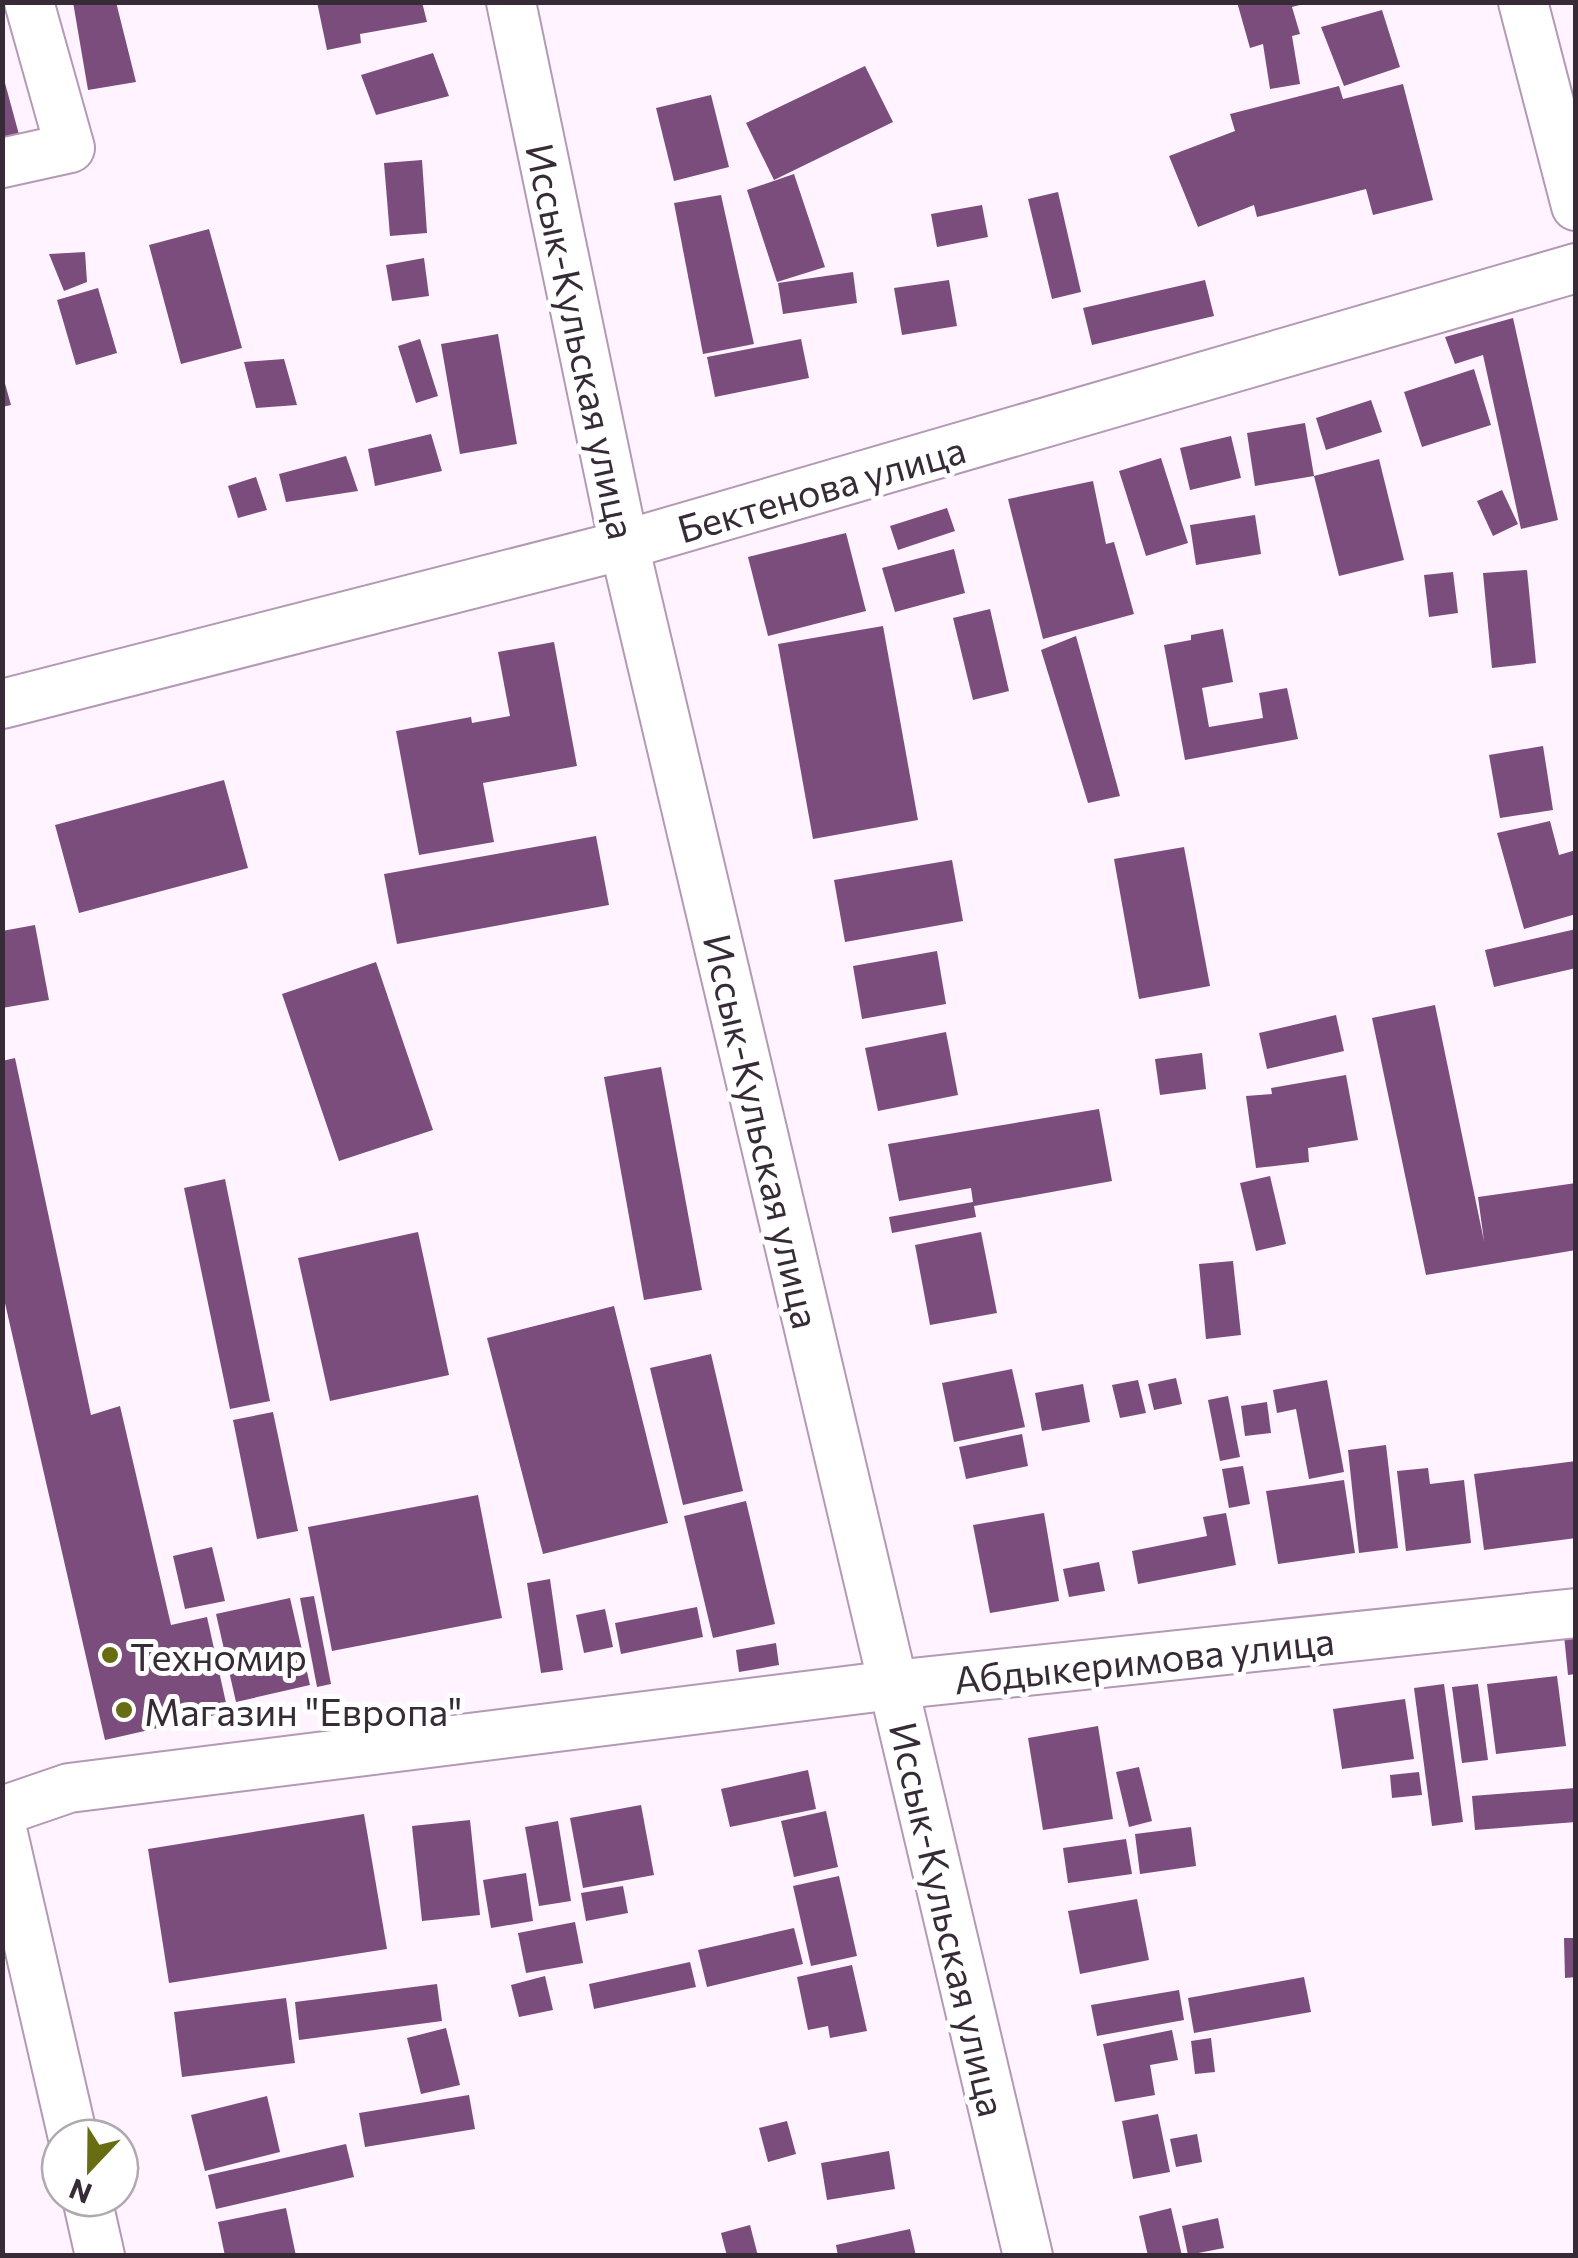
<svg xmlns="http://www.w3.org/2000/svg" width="1578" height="2258" font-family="Commissioner,sans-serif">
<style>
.building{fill:#7b4d7c}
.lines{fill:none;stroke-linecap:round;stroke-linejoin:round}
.minor-casing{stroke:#b499b4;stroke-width:52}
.minor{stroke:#fff;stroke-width:48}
.poi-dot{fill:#696d11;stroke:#fff;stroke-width:4}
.labels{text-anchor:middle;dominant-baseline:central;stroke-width:10;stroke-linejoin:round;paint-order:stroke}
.street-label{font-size:38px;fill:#362b36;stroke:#fff}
.poi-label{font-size:38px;fill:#362b36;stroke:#fff;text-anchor:start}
</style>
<rect width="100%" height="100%" fill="#fff3ff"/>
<g class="building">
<path d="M73 2H116L136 82 88 90Z"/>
<path d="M317 2H422L427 22 360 34 361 43 327 50Z"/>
<path d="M1237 2H1311L1292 7 1300 34 1292 36 1300 84 1270 89 1263 44 1250 48Z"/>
<path d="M1382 10 1400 67 1344 86 1321 27Z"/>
<path d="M433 53 449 96 376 115 361 75Z"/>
<path d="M865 66 893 122 774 180 746 123Z"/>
<path d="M2 72 24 153 2 157Z"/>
<path d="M1403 84 1433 200 1373 215 1366 189 1257 217 1254 205 1198 227 1169 156 1235 131 1230 114 1339 86 1343 99Z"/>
<path d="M711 95 729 167 674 181 656 108Z"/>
<path d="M422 160 427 233 390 236 384 163Z"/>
<path d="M794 174 825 267 777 282 747 190Z"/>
<path d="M1058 192 1081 292 1052 299 1028 199Z"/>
<path d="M721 195 754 344 703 354 674 203Z"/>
<path d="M982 205 988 237 937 247 931 214Z"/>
<path d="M209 229 242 348 181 364 149 245Z"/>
<path d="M85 252 87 282 64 291 49 254Z"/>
<path d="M424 258 429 296 392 301 386 265Z"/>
<path d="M853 272 857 303 783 314 778 283Z"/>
<path d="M949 280 957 326 902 335 894 288Z"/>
<path d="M1205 280 1214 316 1092 345 1083 308Z"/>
<path d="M98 288 117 353 76 365 57 300Z"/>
<path d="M1513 318 1558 520 1521 529 1483 355 1455 364 1445 337Z"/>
<path d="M498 334 517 444 460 454 441 344Z"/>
<path d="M420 339 438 396 416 403 398 346Z"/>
<path d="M801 339 809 378 715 397 707 357Z"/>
<path d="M284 359 297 405 256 408 244 362Z"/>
<path d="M1474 369 1491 425 1422 447 1404 392Z"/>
<path d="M2 373 11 405 2 407Z"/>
<path d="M1371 400 1382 432 1326 450 1316 418Z"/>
<path d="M1305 423 1314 476 1255 486 1247 433Z"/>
<path d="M431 434 442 471 375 486 368 449Z"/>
<path d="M1231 436 1241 478 1190 490 1180 448Z"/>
<path d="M346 456 358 491 286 502 279 474Z"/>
<path d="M1161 458 1188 543 1146 556 1119 471Z"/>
<path d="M1379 459 1404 560 1339 576 1314 476Z"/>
<path d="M256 477 267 510 238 518 228 486Z"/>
<path d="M1093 481 1106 544 1114 542 1134 614 1043 639 1008 499Z"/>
<path d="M1502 490 1518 524 1493 536 1477 501Z"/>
<path d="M947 508 955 531 898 550 890 526Z"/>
<path d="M1255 515 1261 554 1196 565 1190 525Z"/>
<path d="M846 533 866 611 768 636 748 557Z"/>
<path d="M954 549 965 593 895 612 882 568Z"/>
<path d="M1527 570 1536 663 1492 668 1483 573Z"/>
<path d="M1453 572 1458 613 1429 617 1424 575Z"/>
<path d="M990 609 1009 691 973 700 953 618Z"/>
<path d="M883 626 918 820 813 839 778 644Z"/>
<path d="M1223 629 1233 682 1202 688 1209 727 1263 718 1259 693 1287 688 1298 739 1185 760 1164 645 1191 640V635Z"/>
<path d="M1076 636 1120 796 1088 803 1041 650Z"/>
<path d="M554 642 577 766 483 783 494 842 419 855 396 731 471 717 472 723 510 716 498 652Z"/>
<path d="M1543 746 1553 810 1500 818 1489 755Z"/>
<path d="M224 780 248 868 79 913 55 825Z"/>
<path d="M1550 821 1559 855 1576 850V914L1524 929 1497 833Z"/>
<path d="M596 836 609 905 397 944 384 874Z"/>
<path d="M1184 847 1210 986 1139 999 1114 859Z"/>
<path d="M952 860 963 921 845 942 834 880Z"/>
<path d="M35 925 49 1000 2 1008V931Z"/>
<path d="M1576 929V968L1494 987 1485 950Z"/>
<path d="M937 951 946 1004 862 1019 853 966Z"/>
<path d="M376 962 433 1130 339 1161 282 994Z"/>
<path d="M1435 1005 1484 1241 1478 1197 1576 1183V1250L1426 1275 1372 1018Z"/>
<path d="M1336 1015 1344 1051 1267 1069 1259 1033Z"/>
<path d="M946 1032 958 1095 878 1111 865 1048Z"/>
<path d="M1202 1053 1206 1089 1160 1095 1155 1059Z"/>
<path d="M15 1058 91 1415 120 1406 171 1625 207 1617 228 1712 105 1740 2 1290V1061Z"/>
<path d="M661 1067 702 1290 644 1300 604 1077Z"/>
<path d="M1346 1075 1358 1140 1308 1148 1309 1162 1256 1168 1246 1096 1272 1094 1271 1088Z"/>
<path d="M1099 1109 1112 1181 974 1206 976 1217 892 1233 889 1217 973 1202 971 1188 899 1201 888 1144Z"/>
<path d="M1270 1176 1286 1244 1256 1251 1240 1183Z"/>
<path d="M225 1179 270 1401 230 1409 184 1188Z"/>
<path d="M418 1232 449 1375 330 1401 298 1258Z"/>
<path d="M981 1232 997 1313 930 1325 915 1245Z"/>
<path d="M1233 1261 1241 1335 1206 1339 1199 1264Z"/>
<path d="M614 1306 668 1523 543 1554 487 1338Z"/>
<path d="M711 1354 743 1491 683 1505 650 1368Z"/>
<path d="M1012 1369 1025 1427 954 1442 942 1383Z"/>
<path d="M1176 1378 1182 1404 1154 1410 1148 1384Z"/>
<path d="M1138 1380 1146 1413 1120 1418 1112 1385Z"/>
<path d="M1327 1380 1344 1472 1309 1479 1296 1409 1277 1413 1273 1390Z"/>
<path d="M1083 1384 1090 1422 1042 1431 1035 1393Z"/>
<path d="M1228 1396 1240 1457 1220 1461 1208 1400Z"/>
<path d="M1267 1402 1271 1433 1245 1436 1241 1406Z"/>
<path d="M273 1412 298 1531 257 1539 233 1420Z"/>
<path d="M1022 1434 1028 1466 966 1479 959 1447Z"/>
<path d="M1386 1445 1398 1548 1359 1553 1348 1450Z"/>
<path d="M1576 1461V1538L1484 1550 1474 1474Z"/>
<path d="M1243 1466 1250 1504 1229 1508 1222 1469Z"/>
<path d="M1428 1468 1430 1484 1464 1480 1471 1543 1406 1551 1397 1471Z"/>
<path d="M1344 1480 1355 1553 1278 1564 1266 1491Z"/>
<path d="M478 1495 502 1618 332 1651 308 1527Z"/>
<path d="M746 1501 775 1624 713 1638 684 1516Z"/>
<path d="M1044 1513 1059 1601 990 1613 973 1525Z"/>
<path d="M1226 1513 1236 1565 1138 1584 1132 1551 1207 1536 1203 1517Z"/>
<path d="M212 1547 225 1601 185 1609 173 1556Z"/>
<path d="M1099 1562 1105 1591 1069 1597 1063 1569Z"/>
<path d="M550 1579 563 1670 541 1673 527 1583Z"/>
<path d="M314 1596 331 1684 317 1687 300 1598Z"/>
<path d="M290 1598 310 1685 236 1702 216 1614Z"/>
<path d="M697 1607 703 1637 621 1654 615 1623Z"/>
<path d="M605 1609 613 1647 584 1653 576 1615Z"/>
<path d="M1576 1634V1674L1568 1675 1564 1635Z"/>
<path d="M776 1643 779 1665 739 1672 736 1650Z"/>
<path d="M1557 1676 1566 1746 1496 1754 1487 1684Z"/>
<path d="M1444 1684 1463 1822 1432 1826 1414 1688Z"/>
<path d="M1478 1684 1488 1760 1462 1763 1452 1687Z"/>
<path d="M1405 1699 1414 1759 1342 1769 1333 1709Z"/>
<path d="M1098 1726 1113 1819 1043 1830 1028 1738Z"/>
<path d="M1139 1767 1152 1821 1129 1827 1116 1772Z"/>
<path d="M808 1770 816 1809 730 1827 721 1789Z"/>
<path d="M1419 1772 1422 1795 1392 1798 1390 1775Z"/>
<path d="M1576 1788V1822L1475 1830 1472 1796Z"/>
<path d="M641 1805 654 1875 583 1888 570 1818Z"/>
<path d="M826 1811 838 1867 794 1877 781 1821Z"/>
<path d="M364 1814 387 1949 169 1983 148 1849Z"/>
<path d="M470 1820 480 1915 422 1921 412 1826Z"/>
<path d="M558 1821 571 1901 539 1906 525 1827Z"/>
<path d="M1191 1827 1196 1866 1140 1874 1135 1834Z"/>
<path d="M1126 1839 1132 1874 1068 1883 1063 1848Z"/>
<path d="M526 1873 533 1921 491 1928 483 1880Z"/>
<path d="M839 1876 857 1956 811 1966 793 1886Z"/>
<path d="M623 1886 628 1913 586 1921 581 1893Z"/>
<path d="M1137 1899 1149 1960 1080 1974 1068 1911Z"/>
<path d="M575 1922 583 1963 526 1973 518 1933Z"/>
<path d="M794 1928 803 1964 707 1987 698 1950Z"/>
<path d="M1564 1938H1576V1977L1565 1978Z"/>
<path d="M690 1962 696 1987 594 2009 589 1984Z"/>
<path d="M852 1965 867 2031 830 2038 828 2026 808 2030 797 1977Z"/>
<path d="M545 1976 553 2010 519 2017 511 1985Z"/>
<path d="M1304 1977 1311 2012 1194 2033 1188 1998Z"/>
<path d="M437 1984 442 2021 299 2040 295 2002Z"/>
<path d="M1179 1990 1184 2020 1097 2036 1091 2005Z"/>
<path d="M286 1998 295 2063 182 2077 174 2012Z"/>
<path d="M446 2028 460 2085 421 2094 407 2038Z"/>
<path d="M1172 2030 1178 2060 1150 2065 1155 2095 1115 2102 1103 2044Z"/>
<path d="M1211 2038 1215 2072 1195 2074 1191 2041Z"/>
<path d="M469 2095 475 2129 365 2147 359 2113Z"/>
<path d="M267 2096 280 2152 205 2171 191 2115Z"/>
<path d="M1158 2114 1170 2172 1133 2179 1122 2121Z"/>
<path d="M787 2121 796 2154 768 2162 759 2128Z"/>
<path d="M1197 2134 1202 2162 1176 2167 1170 2139Z"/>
<path d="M346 2144 354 2177 216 2209 208 2175Z"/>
<path d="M889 2151 895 2189 827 2200 821 2163Z"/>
<path d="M286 2208 296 2256H225L218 2222Z"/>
<path d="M1171 2208 1182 2256H1148L1139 2216Z"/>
<path d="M1218 2218 1224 2248 1188 2255 1182 2226Z"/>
<path d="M750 2225 758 2256H727L721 2233Z"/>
<path d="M910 2229 916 2256H838L836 2245Z"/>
</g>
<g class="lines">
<defs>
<g id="minor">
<path d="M511 2 624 545 1028 2256"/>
<path d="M1523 2 1576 206"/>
<path d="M2 163 70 148 29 2"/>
<path d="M2 704 624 545 1576 268"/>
<path d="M2 1811 69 1788 893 1685 1576 1613"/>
<path d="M2 1829 73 2138"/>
<path d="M87 2198 100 2256"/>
</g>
</defs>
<use href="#minor" class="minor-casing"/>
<use href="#minor" class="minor"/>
</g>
<g class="poi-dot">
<circle cx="110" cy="1655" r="10"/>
<circle cx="124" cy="1710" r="10"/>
</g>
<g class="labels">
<g class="street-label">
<text transform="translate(582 341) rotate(78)">Иссык-Кульская улица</text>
<text transform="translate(821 488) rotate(-16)">Бектенова улица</text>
<text transform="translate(763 1131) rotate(77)">Иссык-Кульская улица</text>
<text transform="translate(1144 1659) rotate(-6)">Абдыкеримова улица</text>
<text transform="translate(949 1919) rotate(77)">Иссык-Кульская улица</text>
</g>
<g class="poi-label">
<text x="130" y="1655">Техномир</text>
<text x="144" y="1710">Магазин "Европа"</text>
</g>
</g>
<rect width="1578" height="2258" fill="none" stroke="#362b36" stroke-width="10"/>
<g transform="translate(90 2168) rotate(202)"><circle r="48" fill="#ffffff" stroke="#afaaaf" stroke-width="2.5"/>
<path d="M0-8L18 38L0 25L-18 38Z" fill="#696d11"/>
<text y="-15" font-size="28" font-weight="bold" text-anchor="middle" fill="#362b36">N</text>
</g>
</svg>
